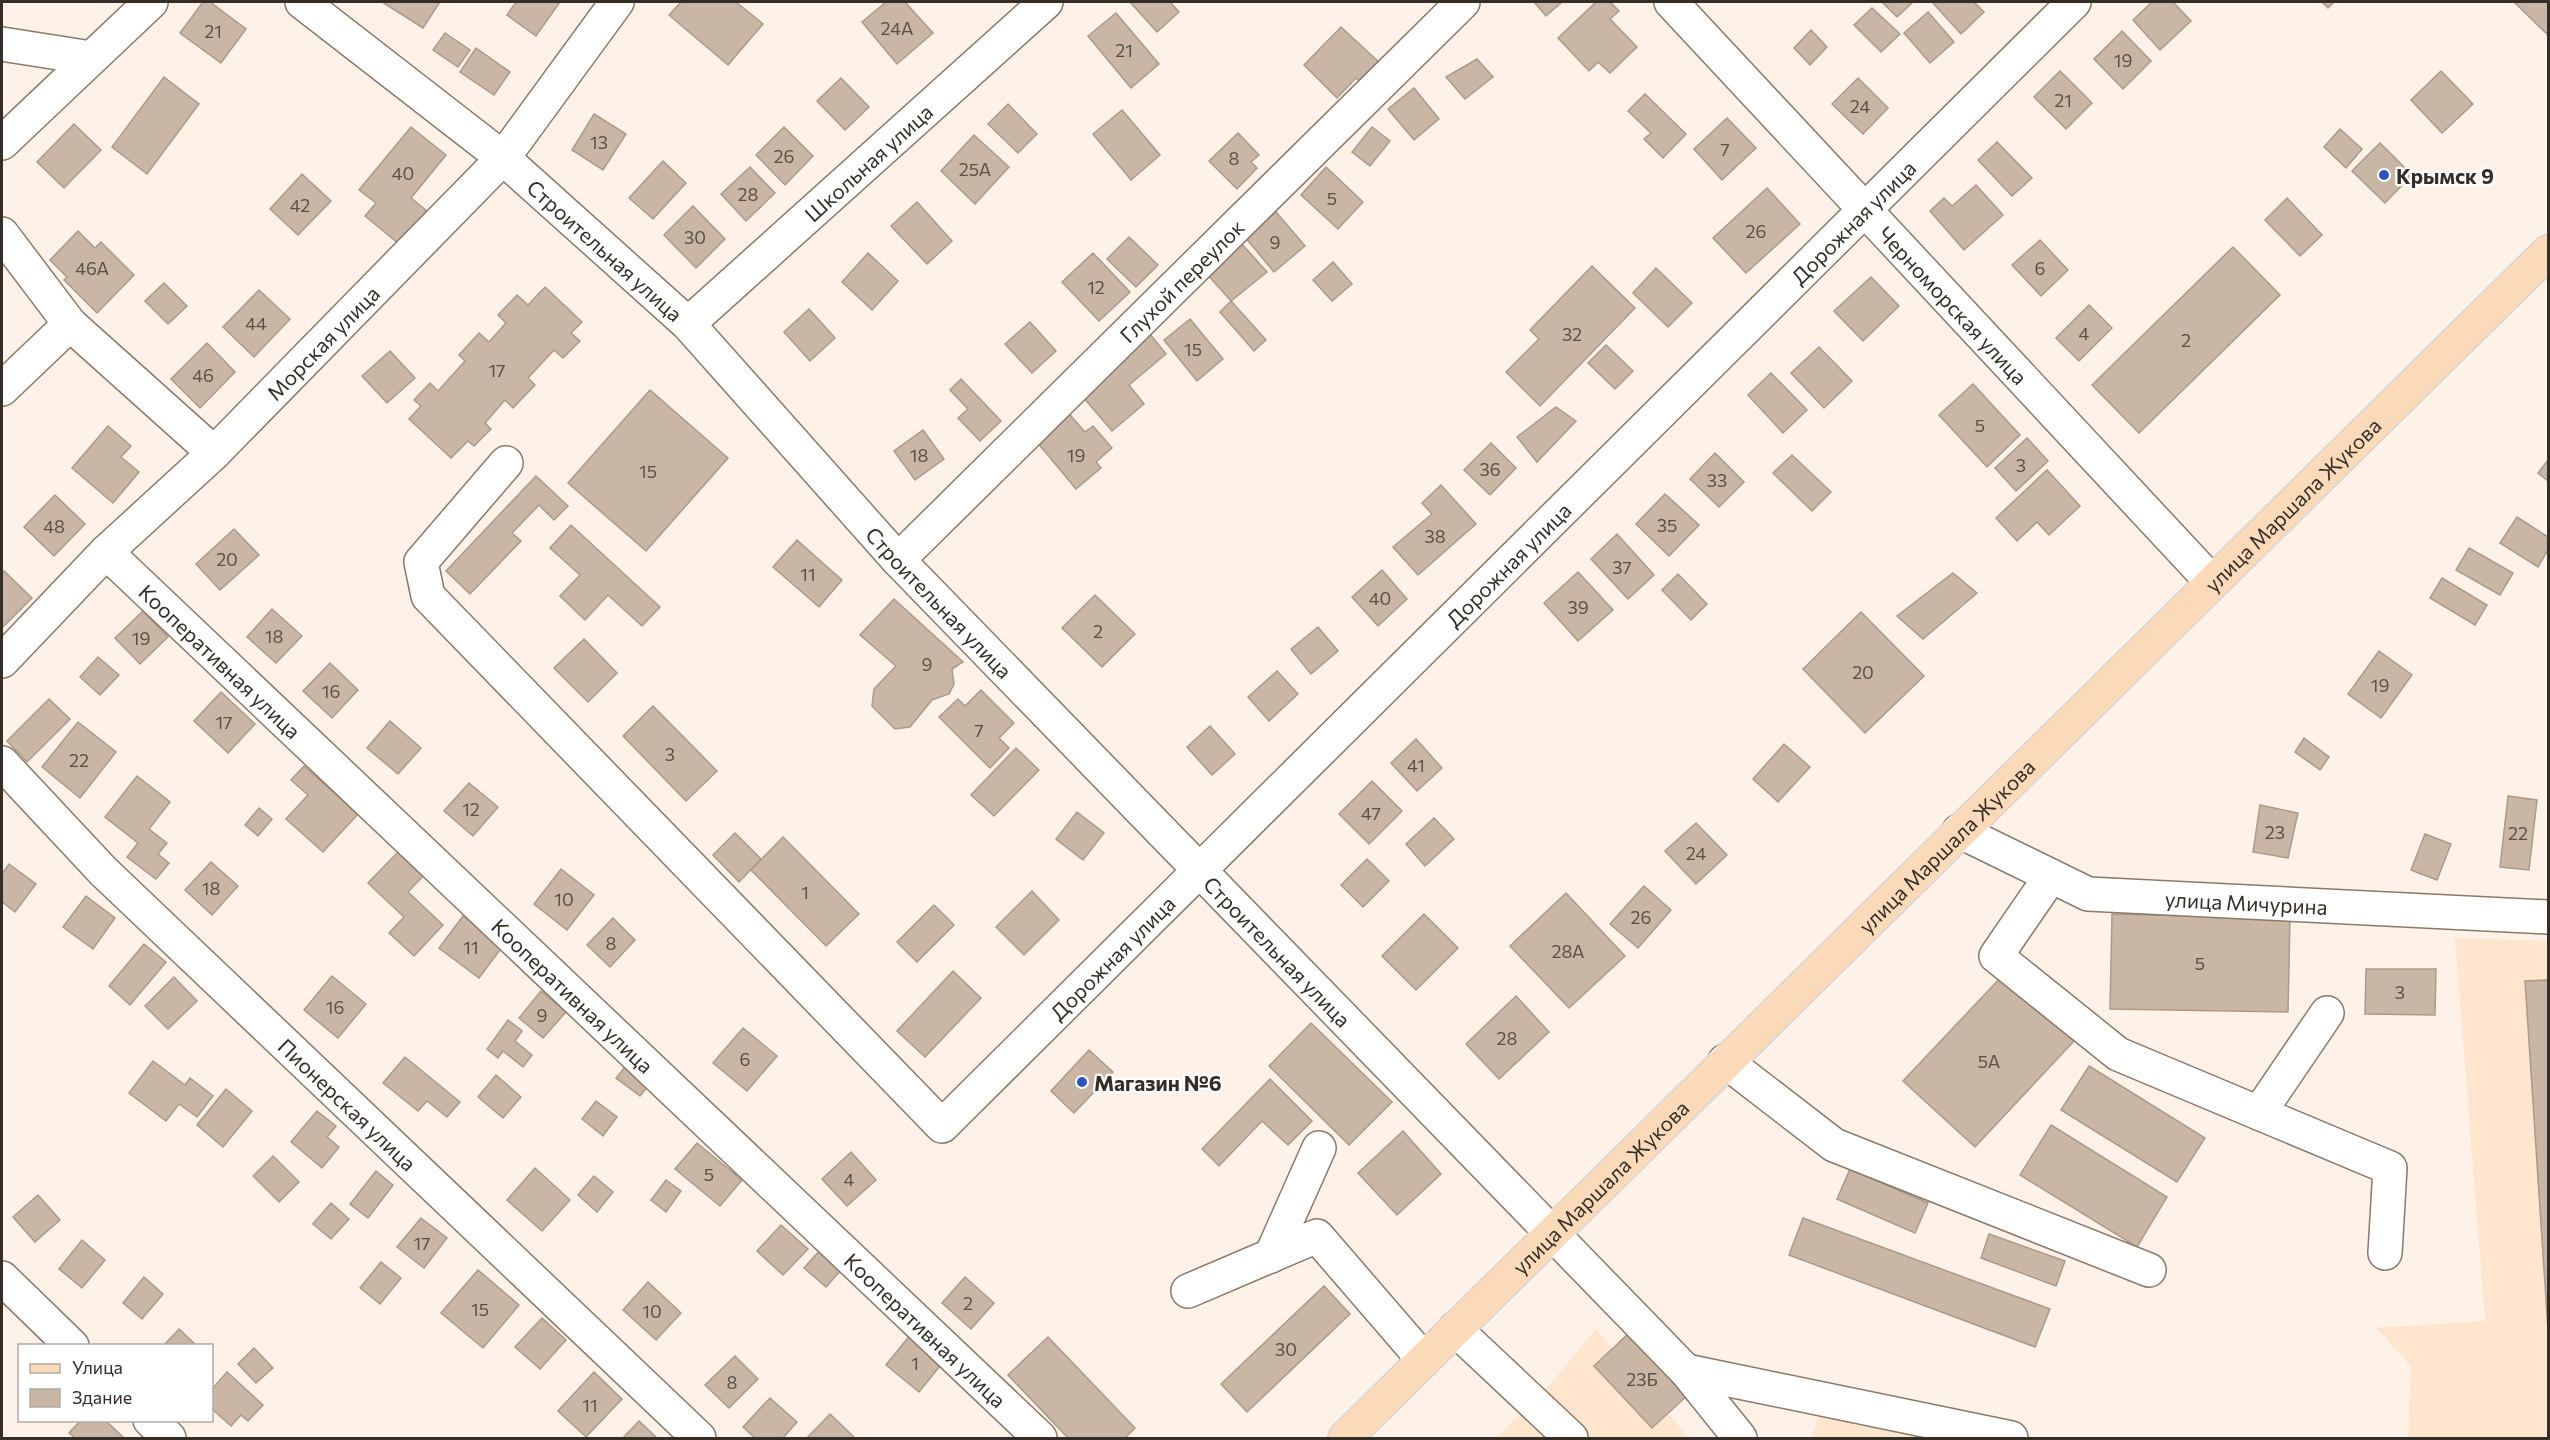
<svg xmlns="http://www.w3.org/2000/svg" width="2550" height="1440" font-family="Commissioner,sans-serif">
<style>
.built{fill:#fee5cd}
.building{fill:#c9b6a5;stroke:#ac9a89;stroke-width:1.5}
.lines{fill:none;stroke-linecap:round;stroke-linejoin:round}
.minor-casing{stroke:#8a7968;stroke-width:36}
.major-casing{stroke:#d7d5d4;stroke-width:36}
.minor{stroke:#fff;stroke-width:33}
.major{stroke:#fbdaba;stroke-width:33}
.poi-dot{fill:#2b54c3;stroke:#fff;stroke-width:2}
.labels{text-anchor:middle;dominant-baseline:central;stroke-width:4.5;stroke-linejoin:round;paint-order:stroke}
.number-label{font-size:18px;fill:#5a5046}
.street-label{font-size:21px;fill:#352e27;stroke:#fff}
.poi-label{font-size:21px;font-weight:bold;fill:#352e27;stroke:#fff;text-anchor:start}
</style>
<rect width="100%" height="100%" fill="#fef2e8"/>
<g class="built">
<path d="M2455 938 2548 941V1438H2408L2411 1366 2376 1328 2485 1321Z"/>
<path d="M1596 1329 1689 1438H1495L1541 1395Z"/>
<path d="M1819 1414 1936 1438H1812Z"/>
</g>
<g class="building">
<path d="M203 2H210L246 29 221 63 180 33Z"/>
<path d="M382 2H440L423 28Z"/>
<path d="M516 2H560L536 36 507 15Z"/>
<path d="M681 2H736L763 24 728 65 669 15Z"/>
<path d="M886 2H905L933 33 897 64 862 22Z"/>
<path d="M1130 2H1170L1179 12 1157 32Z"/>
<path d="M1534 2H1562L1546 16Z"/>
<path d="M1596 2H1610L1619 11 1610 19 1637 47 1610 73 1598 62 1589 71 1558 38Z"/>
<path d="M1882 2H1913L1897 17Z"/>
<path d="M1932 2H1974L1984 12 1961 34Z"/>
<path d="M2152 2H2173L2191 21 2160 50 2133 20Z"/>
<path d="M2322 2H2334L2328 8Z"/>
<path d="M2514 2H2548V35Z"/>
<path d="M1872 8 1900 34 1881 52 1854 25Z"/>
<path d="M1928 12 1954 42 1930 63 1904 33Z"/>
<path d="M1116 13 1159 64 1131 88 1088 36Z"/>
<path d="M1341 27 1382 65 1363 85 1356 78 1337 98 1304 65Z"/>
<path d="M1811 30 1827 47 1810 65 1794 48Z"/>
<path d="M2122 31 2151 61 2123 89 2094 59Z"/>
<path d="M445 33 470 50 458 67 433 50Z"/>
<path d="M476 48 510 72 494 95 460 72Z"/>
<path d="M1477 59 1493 77 1465 99 1446 77Z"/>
<path d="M2060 71 2092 103 2066 129 2034 97Z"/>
<path d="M2441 71 2473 104 2442 133 2411 100Z"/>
<path d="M164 77 199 104 147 174 112 147Z"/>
<path d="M841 78 869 107 845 130 817 101Z"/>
<path d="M1858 78 1888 108 1863 134 1832 104Z"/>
<path d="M1414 88 1439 119 1414 140 1388 109Z"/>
<path d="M1645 94 1686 134 1663 158 1644 139 1651 133 1628 111Z"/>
<path d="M1008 104 1037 134 1018 153 988 124Z"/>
<path d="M1122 110 1160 155 1131 180 1093 134Z"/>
<path d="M594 114 626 134 603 170 572 150Z"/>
<path d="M1727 118 1756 148 1722 180 1694 149Z"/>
<path d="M74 124 101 150 64 188 37 162Z"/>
<path d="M411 127 446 155 411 198 427 211 399 244 365 216 376 203 359 190Z"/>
<path d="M784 127 813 156 785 185 756 155Z"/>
<path d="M1372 127 1390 141 1370 166 1352 152Z"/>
<path d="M2340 129 2362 149 2346 168 2324 147Z"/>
<path d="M1238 133 1259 155 1251 162 1257 168 1237 189 1209 161Z"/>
<path d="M974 135 1009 167 975 204 941 171Z"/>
<path d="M1997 142 2032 178 2012 196 1978 160Z"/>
<path d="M2380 143 2412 175 2385 203 2352 171Z"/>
<path d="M663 161 686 183 653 219 629 198Z"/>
<path d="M750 167 775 193 746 221 721 194Z"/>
<path d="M1326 167 1363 202 1338 229 1301 195Z"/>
<path d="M302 174 331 201 298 235 270 209Z"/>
<path d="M1976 185 2003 215 1964 250 1930 211 1944 198 1952 206Z"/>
<path d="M1767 188 1800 224 1746 273 1713 238Z"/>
<path d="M2287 198 2322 235 2300 256 2265 220Z"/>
<path d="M917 202 952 241 927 264 891 226Z"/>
<path d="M693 206 725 239 696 268 664 235Z"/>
<path d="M1276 212 1305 246 1274 272 1245 237Z"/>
<path d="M78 231 95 248 101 242 134 275 97 313 64 280 67 277 50 260Z"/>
<path d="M1129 237 1158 265 1136 287 1107 259Z"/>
<path d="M2040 240 2068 270 2041 296 2012 265Z"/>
<path d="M1240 242 1267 272 1231 301 1206 273Z"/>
<path d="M2233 247 2280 295 2139 433 2092 385Z"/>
<path d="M868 253 898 281 872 310 842 282Z"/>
<path d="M1093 253 1130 292 1099 321 1062 282Z"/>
<path d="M1333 262 1352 284 1332 301 1313 280Z"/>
<path d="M1592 266 1635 308 1540 406 1506 372 1539 339 1530 330Z"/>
<path d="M1656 268 1692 303 1668 327 1633 293Z"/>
<path d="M1871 277 1899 306 1863 341 1834 311Z"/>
<path d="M164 283 187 306 168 324 145 301Z"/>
<path d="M545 287 582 322 571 333 580 341 563 358 554 350 528 378 535 385 513 408 505 400 485 423 491 429 474 446 468 441 451 458 409 419 421 406 414 400 430 383 438 391 465 361 459 355 479 333 489 342 506 323 498 315 517 295 528 305Z"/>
<path d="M259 290 290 319 254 357 223 327Z"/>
<path d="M1231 301 1266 340 1254 351 1220 312Z"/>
<path d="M2089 305 2112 328 2079 361 2056 338Z"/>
<path d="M809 309 835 338 810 361 784 332Z"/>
<path d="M1190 319 1223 359 1197 381 1164 340Z"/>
<path d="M1030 322 1056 351 1032 373 1005 344Z"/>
<path d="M1149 333 1166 354 1129 385 1144 404 1112 431 1078 391Z"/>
<path d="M207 343 235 372 200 408 171 379Z"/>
<path d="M1606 345 1633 371 1615 389 1588 363Z"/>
<path d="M1819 347 1852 381 1824 408 1791 373Z"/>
<path d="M390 351 415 378 387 403 362 376Z"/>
<path d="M1771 373 1807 410 1783 433 1748 395Z"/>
<path d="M961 379 1001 421 980 441 958 418 968 409 950 390Z"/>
<path d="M1973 384 2020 435 1987 467 1939 415Z"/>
<path d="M650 390 728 458 646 551 568 483Z"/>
<path d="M1556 407 1576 421 1537 462 1517 437Z"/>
<path d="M1065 409 1085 432 1093 426 1112 448 1096 462 1101 468 1076 489 1032 436Z"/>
<path d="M108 426 131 446 121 457 139 472 113 503 72 468Z"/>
<path d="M923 430 944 459 915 480 894 451Z"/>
<path d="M2027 438 2048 461 2016 491 1995 468Z"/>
<path d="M1491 443 1516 468 1490 495 1464 470Z"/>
<path d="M1715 453 1744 482 1719 507 1690 479Z"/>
<path d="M1792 455 1831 492 1812 511 1773 473Z"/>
<path d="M2548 460V481L2538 473Z"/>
<path d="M2047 470 2080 506 2049 535 2037 522 2017 541 1996 518Z"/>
<path d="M536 476 568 506 554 520 539 505 512 533 521 541 470 594 446 571Z"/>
<path d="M1441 485 1476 524 1418 575 1393 547 1432 514 1422 503Z"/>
<path d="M1665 494 1699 525 1669 556 1636 524Z"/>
<path d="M55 495 85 524 54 556 24 527Z"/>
<path d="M2517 517 2548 537V550L2538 567 2500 543Z"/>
<path d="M571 525 660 607 642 626 608 595 585 620 560 596 580 575 550 548Z"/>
<path d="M234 529 259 555 220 590 196 564Z"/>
<path d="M1617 534 1654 575 1628 599 1591 559Z"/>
<path d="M797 540 842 580 819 607 773 567Z"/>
<path d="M2469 548 2513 573 2500 595 2456 570Z"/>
<path d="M1382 570 1407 599 1378 626 1352 597Z"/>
<path d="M4 571 32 598 2 628V573Z"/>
<path d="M1578 572 1613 610 1578 641 1544 603Z"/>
<path d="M1953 573 1977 593 1923 639 1897 616Z"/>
<path d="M1678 574 1707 604 1691 620 1662 590Z"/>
<path d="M2442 578 2487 605 2475 625 2430 598Z"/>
<path d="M1095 595 1135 634 1102 667 1062 628Z"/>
<path d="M894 599 963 662 952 669 954 684 949 694 932 700 910 727 895 729 872 706 874 689 896 666 860 635Z"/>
<path d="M272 609 302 636 276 663 247 637Z"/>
<path d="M143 611 168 637 140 664 115 638Z"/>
<path d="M1861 612 1924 676 1865 733 1803 669Z"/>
<path d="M1318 627 1338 651 1311 674 1291 649Z"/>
<path d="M584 639 617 673 588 702 554 668Z"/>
<path d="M2379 651 2412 675 2381 718 2348 694Z"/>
<path d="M98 657 119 675 100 695 80 677Z"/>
<path d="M330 663 358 690 332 718 303 691Z"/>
<path d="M1277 671 1298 694 1269 721 1248 697Z"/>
<path d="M981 690 1014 723 999 738 1009 748 990 768 939 717 958 699 965 706Z"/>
<path d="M221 692 255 724 228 753 194 721Z"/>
<path d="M49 699 70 719 27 762 7 741Z"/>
<path d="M653 706 717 771 686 801 623 736Z"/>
<path d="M390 721 421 748 398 774 367 748Z"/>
<path d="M78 722 116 752 80 798 42 767Z"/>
<path d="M1210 726 1235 754 1212 775 1187 747Z"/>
<path d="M2304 738 2329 757 2320 770 2295 752Z"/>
<path d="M1416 739 1442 768 1417 791 1391 763Z"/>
<path d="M1784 744 1810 767 1778 802 1753 779Z"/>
<path d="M1016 748 1039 770 994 816 971 795Z"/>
<path d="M304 766 358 814 323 852 286 819 308 795 291 780Z"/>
<path d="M137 776 170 802 149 829 167 843 158 854 169 863 156 879 127 857 138 843 105 817Z"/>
<path d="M1372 781 1402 811 1369 844 1339 814Z"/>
<path d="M469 783 498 807 473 836 444 811Z"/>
<path d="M2508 796 2537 800 2529 870 2500 867Z"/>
<path d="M2260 805 2298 813 2288 858 2253 852Z"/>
<path d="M259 808 272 819 258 836 245 825Z"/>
<path d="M1077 812 1104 833 1083 860 1056 839Z"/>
<path d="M1434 818 1454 839 1425 866 1406 844Z"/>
<path d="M1696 823 1727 855 1696 884 1665 851Z"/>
<path d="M735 833 761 859 739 882 713 855Z"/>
<path d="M2425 834 2451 844 2437 880 2411 870Z"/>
<path d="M783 837 859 914 826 946 751 870Z"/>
<path d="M398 852 423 876 408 892 443 925 414 956 389 933 404 917 368 883Z"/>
<path d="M1367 859 1389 881 1363 907 1341 885Z"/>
<path d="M211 862 238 886 212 915 185 890Z"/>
<path d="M9 864 36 884 15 912 2 902V874Z"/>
<path d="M561 869 594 895 567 930 534 904Z"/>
<path d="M1644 886 1671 910 1638 948 1610 924Z"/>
<path d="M1032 891 1059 920 1024 955 996 927Z"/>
<path d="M1566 893 1625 956 1569 1008 1510 946Z"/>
<path d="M86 896 115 918 93 949 63 927Z"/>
<path d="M934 905 954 925 917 962 897 942Z"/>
<path d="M1424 914 1458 948 1416 990 1382 956Z"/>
<path d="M2112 914 2290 918 2288 1012 2110 1009Z"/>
<path d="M463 916 503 946 479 978 439 948Z"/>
<path d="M613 918 635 940 610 967 587 945Z"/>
<path d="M144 944 166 962 130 1005 109 986Z"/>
<path d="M2366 969H2436L2435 1015 2365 1014Z"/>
<path d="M953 971 981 998 925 1057 897 1031Z"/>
<path d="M2003 975 2074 1041 1975 1147 1903 1081Z"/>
<path d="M332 976 366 1004 338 1038 304 1010Z"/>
<path d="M174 977 197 1001 168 1029 145 1006Z"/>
<path d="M2548 980V1330L2525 981Z"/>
<path d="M541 991 566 1012 543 1038 519 1018Z"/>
<path d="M1516 996 1549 1032 1499 1079 1466 1044Z"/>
<path d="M508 1020 522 1031 515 1041 532 1055 523 1067 503 1051 498 1058 487 1049Z"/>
<path d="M1311 1023 1392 1102 1349 1145 1269 1066Z"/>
<path d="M743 1028 777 1056 747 1091 713 1063Z"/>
<path d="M1089 1050 1113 1072 1074 1113 1051 1091Z"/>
<path d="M405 1057 460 1102 447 1117 427 1101 418 1111 383 1083Z"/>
<path d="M153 1061 185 1085 190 1078 213 1096 197 1117 179 1104 166 1121 129 1093Z"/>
<path d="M629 1062 652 1081 640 1096 616 1078Z"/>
<path d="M2089 1066 2205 1138 2177 1182 2061 1110Z"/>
<path d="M496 1075 521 1097 503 1118 478 1097Z"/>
<path d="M1270 1079 1312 1121 1288 1145 1262 1121 1219 1166 1202 1149Z"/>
<path d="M226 1089 252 1111 223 1147 197 1125Z"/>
<path d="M596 1101 617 1117 603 1136 582 1119Z"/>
<path d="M317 1111 336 1126 327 1137 339 1147 322 1168 291 1142Z"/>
<path d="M2051 1125 2167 1197 2137 1247 2020 1175Z"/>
<path d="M1403 1131 1441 1174 1397 1215 1358 1173Z"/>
<path d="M697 1143 742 1180 720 1206 675 1169Z"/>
<path d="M851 1152 876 1180 847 1206 822 1179Z"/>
<path d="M273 1156 299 1182 279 1202 253 1176Z"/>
<path d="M535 1168 570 1200 542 1231 507 1200Z"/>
<path d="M1850 1169 1928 1203 1915 1233 1837 1199Z"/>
<path d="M376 1171 393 1185 368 1218 350 1204Z"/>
<path d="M594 1176 613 1192 597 1212 578 1195Z"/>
<path d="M666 1180 681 1191 666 1212 651 1200Z"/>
<path d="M38 1195 60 1220 35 1242 13 1217Z"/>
<path d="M331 1203 349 1219 331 1239 313 1224Z"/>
<path d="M421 1218 447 1238 424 1268 397 1247Z"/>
<path d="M1803 1218 2050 1309 2035 1347 1789 1255Z"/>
<path d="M781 1225 808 1249 783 1275 757 1251Z"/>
<path d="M1989 1234 2065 1261 2056 1286 1981 1258Z"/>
<path d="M82 1240 105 1260 82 1288 59 1269Z"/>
<path d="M820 1250 842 1269 826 1287 804 1268Z"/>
<path d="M381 1262 401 1278 380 1304 360 1288Z"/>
<path d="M478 1270 519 1305 483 1348 441 1313Z"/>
<path d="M144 1277 163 1294 142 1319 123 1303Z"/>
<path d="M965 1277 994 1303 971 1329 942 1303Z"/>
<path d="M648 1282 681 1313 656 1340 623 1310Z"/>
<path d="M1324 1286 1350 1314 1247 1412 1221 1384Z"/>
<path d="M542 1318 566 1340 540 1369 515 1347Z"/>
<path d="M179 1329 197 1346H163Z"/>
<path d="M1631 1331 1690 1393 1652 1428 1594 1366Z"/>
<path d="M911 1334 944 1361 919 1392 886 1365Z"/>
<path d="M1048 1337 1135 1428 1125 1438H1068L1008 1375Z"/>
<path d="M254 1348 273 1368 256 1383 238 1364Z"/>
<path d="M735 1356 758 1379 729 1408 705 1385Z"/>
<path d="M227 1372 263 1405 248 1421 241 1415 231 1426 212 1409V1389Z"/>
<path d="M594 1372 622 1399 586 1437 558 1411Z"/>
<path d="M770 1398 797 1422 783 1438H755L743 1427Z"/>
<path d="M830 1414 855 1438H807Z"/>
<path d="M81 1420H105L124 1438H75L69 1433Z"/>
<path d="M639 1421 657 1438H623Z"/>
</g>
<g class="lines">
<defs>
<g id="minor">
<path id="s1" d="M302 2 503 158 688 324 898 560 1686 1371 1740 1438"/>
<path id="s2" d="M1671 2 2212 582"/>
<path d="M2 44 91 58"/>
<path d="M2 143 151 2"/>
<path d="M2 234 70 324 214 453"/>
<path id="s3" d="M688 324 1046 2"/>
<path d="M2 389 70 324"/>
<path id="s4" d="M506 463 421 562 428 596 942 1126 2074 2"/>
<path id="s5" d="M106 552 1040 1438"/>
<path id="s6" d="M898 560 1463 2"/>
<path id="s7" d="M2 661 106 552 214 453 503 158 617 2"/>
<path id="s8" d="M2 763 103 871 699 1438"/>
<path id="s9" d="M1959 831 2088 894 2548 917"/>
<path d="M2051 876 1996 956 2118 1054 2390 1168 2385 1253"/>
<path d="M1725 1061 1834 1145 2149 1270"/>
<path d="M2259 1113 2327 1013"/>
<path d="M1271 1256 1319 1148"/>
<path d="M2 1278 72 1346"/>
<path d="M1188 1291 1317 1236 1424 1360"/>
<path d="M1455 1329 1571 1438"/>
<path d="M1686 1371 2011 1438"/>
<path d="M150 1420 169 1438"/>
</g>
<g id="major">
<path id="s10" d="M1345 1438 2548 252"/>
</g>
</defs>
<use href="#minor" class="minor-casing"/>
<use href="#major" class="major-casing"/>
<use href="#minor" class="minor"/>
<use href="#major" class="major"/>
</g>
<g class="poi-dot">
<circle cx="2384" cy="175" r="6"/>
<circle cx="1082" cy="1082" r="6"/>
</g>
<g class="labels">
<g class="number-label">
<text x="897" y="28">24А</text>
<text x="213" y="31">21</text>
<text x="1124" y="50">21</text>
<text x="2123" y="60">19</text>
<text x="2063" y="100">21</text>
<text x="1860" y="106">24</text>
<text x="599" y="142">13</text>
<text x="1725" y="149">7</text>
<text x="784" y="156">26</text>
<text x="1234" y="158">8</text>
<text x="975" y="169">25А</text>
<text x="403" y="173">40</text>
<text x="748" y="194">28</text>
<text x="1332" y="198">5</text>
<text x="300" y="205">42</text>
<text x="1756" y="231">26</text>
<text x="695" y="237">30</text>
<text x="1275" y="242">9</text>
<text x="92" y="268">46А</text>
<text x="2040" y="268">6</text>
<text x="1096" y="287">12</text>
<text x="256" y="323">44</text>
<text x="2084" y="333">4</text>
<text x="1572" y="334">32</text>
<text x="2186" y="340">2</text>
<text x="1193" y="349">15</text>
<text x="497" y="370">17</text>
<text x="203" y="375">46</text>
<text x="1980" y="425">5</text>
<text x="919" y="455">18</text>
<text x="1076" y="455">19</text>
<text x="2021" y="465">3</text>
<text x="1490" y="469">36</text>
<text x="648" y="471">15</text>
<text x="1717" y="480">33</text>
<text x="1667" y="525">35</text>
<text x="54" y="526">48</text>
<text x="1435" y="536">38</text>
<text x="227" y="559">20</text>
<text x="1622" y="567">37</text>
<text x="808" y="574">11</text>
<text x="1380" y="598">40</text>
<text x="1578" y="607">39</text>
<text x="1098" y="631">2</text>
<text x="274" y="636">18</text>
<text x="141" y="638">19</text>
<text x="927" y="664">9</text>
<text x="1863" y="672">20</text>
<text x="2380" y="685">19</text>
<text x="331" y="691">16</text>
<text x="224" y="722">17</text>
<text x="979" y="730">7</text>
<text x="670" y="754">3</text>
<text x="79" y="760">22</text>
<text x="1416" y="765">41</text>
<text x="471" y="809">12</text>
<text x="1371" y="813">47</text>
<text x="2275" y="832">23</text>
<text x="2518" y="833">22</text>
<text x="1696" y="853">24</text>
<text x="211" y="888">18</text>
<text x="805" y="892">1</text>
<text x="564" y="899">10</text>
<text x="1641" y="917">26</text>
<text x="611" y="943">8</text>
<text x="471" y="947">11</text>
<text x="1568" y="951">28А</text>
<text x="2200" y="963">5</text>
<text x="2400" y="992">3</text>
<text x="335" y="1007">16</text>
<text x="542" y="1015">9</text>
<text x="1507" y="1038">28</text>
<text x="745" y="1059">6</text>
<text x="1989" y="1061">5А</text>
<text x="709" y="1174">5</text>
<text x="849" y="1179">4</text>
<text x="422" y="1243">17</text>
<text x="968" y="1303">2</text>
<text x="480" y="1309">15</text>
<text x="652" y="1311">10</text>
<text x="1286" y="1349">30</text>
<text x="915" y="1363">1</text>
<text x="1642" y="1379">23Б</text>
<text x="732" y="1382">8</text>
<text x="590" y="1405">11</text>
</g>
<g class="street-label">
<text stroke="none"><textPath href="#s3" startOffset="242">Школьная улица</textPath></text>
<text stroke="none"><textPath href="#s4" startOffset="2187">Дорожная улица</textPath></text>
<text stroke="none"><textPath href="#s1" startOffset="392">Строительная улица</textPath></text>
<text stroke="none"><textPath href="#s6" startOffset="398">Глухой переулок</textPath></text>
<text stroke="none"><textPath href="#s2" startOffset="414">Черноморская улица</textPath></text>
<text stroke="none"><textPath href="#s7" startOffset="452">Морская улица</textPath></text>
<text stroke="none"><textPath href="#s10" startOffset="1330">улица Маршала Жукова</textPath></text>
<text stroke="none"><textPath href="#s4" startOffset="1701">Дорожная улица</textPath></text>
<text stroke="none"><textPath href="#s1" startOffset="878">Строительная улица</textPath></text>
<text stroke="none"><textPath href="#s5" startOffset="158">Кооперативная улица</textPath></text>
<text stroke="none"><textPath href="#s10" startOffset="844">улица Маршала Жукова</textPath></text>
<text stroke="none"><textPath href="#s9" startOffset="302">улица Мичурина</textPath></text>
<text stroke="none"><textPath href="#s1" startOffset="1364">Строительная улица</textPath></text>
<text stroke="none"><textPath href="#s4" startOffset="1143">Дорожная улица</textPath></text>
<text stroke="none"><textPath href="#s5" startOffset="644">Кооперативная улица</textPath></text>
<text stroke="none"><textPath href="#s8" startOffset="486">Пионерская улица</textPath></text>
<text stroke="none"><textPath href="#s10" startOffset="358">улица Маршала Жукова</textPath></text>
<text stroke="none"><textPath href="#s5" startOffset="1130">Кооперативная улица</textPath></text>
</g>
<g class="poi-label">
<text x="2396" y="175">Крымск 9</text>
<text x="1094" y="1082">Магазин №6</text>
</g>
</g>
<rect width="2550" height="1440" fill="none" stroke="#352e27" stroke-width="6"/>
<rect x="18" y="1344" width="195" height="78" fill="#ffffff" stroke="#aeaba9" stroke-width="1.5"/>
<rect x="30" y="1364" width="30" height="9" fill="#fbdaba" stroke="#aeaba9" stroke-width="1.5"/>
<text x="72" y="1374" font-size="18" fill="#352e27">Улица</text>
<rect x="30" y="1389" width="30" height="18" fill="#c9b6a5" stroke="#aeaba9" stroke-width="1.5"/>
<text x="72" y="1404" font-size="18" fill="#352e27">Здание</text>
</svg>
